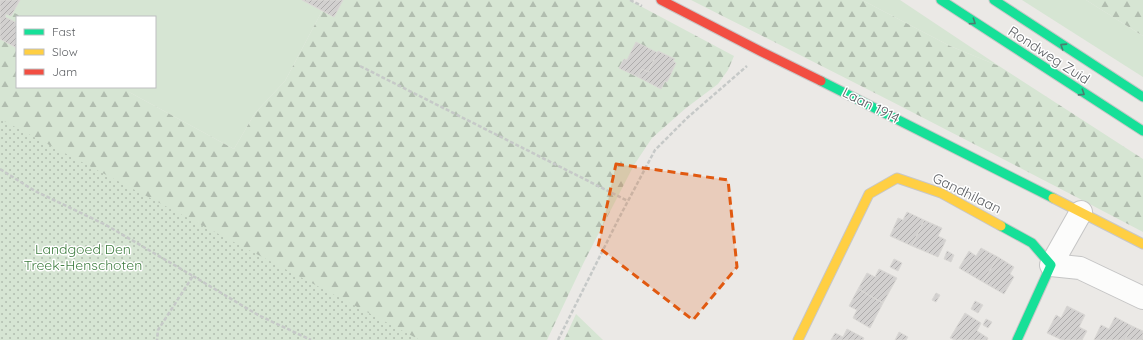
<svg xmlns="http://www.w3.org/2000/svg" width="1143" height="340" font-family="Quicksand,sans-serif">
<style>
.grass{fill:#d6e5d3}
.forest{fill:url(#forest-firs)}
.park{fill:url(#park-dots)}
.building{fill:url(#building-hatch);stroke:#dad8d5}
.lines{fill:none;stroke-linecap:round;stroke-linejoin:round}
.street-casing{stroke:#c5c5c5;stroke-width:24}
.fast-casing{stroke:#c8c7c7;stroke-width:11}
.slow-casing{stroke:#c8c7c7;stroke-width:11}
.jam-casing{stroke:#c8c7c7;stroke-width:11}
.path{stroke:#c6c9c8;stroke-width:2.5;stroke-dasharray:4 2;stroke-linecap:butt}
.street{stroke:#fcfcfb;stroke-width:22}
.fast{stroke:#16e098;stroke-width:9}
.slow{stroke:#ffcf43;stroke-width:9}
.jam{stroke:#f24e42;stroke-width:9}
.oneway{stroke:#4a7f70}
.marked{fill:#e15910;fill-opacity:0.2;stroke:#e15910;stroke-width:3;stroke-dasharray:8 5;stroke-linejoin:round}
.labels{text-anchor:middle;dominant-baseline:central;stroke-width:3;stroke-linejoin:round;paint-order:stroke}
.street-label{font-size:14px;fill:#5c5f63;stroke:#fff}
.park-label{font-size:14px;fill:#407e41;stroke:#fff}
</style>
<defs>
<pattern id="forest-firs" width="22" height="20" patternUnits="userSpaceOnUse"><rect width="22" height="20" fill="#d6e5d3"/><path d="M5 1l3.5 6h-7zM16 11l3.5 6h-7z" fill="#b1bdaf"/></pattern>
<pattern id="park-dots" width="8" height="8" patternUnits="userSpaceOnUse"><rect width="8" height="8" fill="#d6e5d3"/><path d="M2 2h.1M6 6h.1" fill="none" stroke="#b1bdaf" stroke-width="1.8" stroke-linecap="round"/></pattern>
<pattern id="building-hatch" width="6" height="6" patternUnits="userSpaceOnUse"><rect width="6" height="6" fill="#d2d0cf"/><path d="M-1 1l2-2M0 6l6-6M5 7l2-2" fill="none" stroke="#aeacac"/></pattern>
</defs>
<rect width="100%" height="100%" fill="#ebe9e6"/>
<g class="grass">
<path d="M20 0H302L322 11 285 81 255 113 234 149 129 92V87H155V17H22L13 12Z"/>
<path d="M862 0H900L999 66 950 46Z"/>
<path d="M1022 0H1086L1143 36V77Z"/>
</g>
<g class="forest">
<path d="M343 0H629L734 56 728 70 718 84 686 108 652 138 634 165 584 262 547 340H379L0 140V39L17 48V87H129V92L234 149 255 113 285 81 322 11Z"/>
<path d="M691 0H862L950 46 999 66 1143 159V232C993 153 842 76 691 0Z"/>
<path d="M1086 0H1143V36Z"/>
<path d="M13 12 22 17H17V23L5 17 6 14 11 16Z"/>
<path d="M576 314 603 340H564Z"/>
</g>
<path class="park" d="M0 119 420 340H0Z"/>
<g class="building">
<path d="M0 0H20L11 16 6 14 5 17 17 23V48L0 39Z"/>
<path d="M302 0H343L334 17Z"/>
<path d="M636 42 658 53 648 72 642 69 638 77 619 68 624 59 627 60Z"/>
<path d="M658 51 675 59 673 61 676 63 667 82 665 81 661 89 638 77 642 69 648 72Z"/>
<path d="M907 212 924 220 912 246 890 236 898 218 903 220Z"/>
<path d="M924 220 942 228 938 236 946 240 938 257 912 246Z"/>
<path d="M981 248 998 257 983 282 959 268 969 251 976 256Z"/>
<path d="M947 251 954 255 951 262 944 259Z"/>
<path d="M998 257 1014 267 1010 274 1014 277 1004 294 983 282Z"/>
<path d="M894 259 902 263 898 271 890 267Z"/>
<path d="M879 269 897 278 883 303 858 289 867 273 875 277Z"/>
<path d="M858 289 883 303 870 328 853 318 857 310 849 306Z"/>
<path d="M936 293 940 295 936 302 932 300Z"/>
<path d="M975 301 983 305 978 313 971 309Z"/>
<path d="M1067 306 1085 315 1079 327 1087 331 1082 340H1062L1047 333 1056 315 1061 318Z"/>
<path d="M965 313 981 323 977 331 988 338 987 340H955L950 338Z"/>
<path d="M1115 317 1132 326 1125 340H1094L1101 325 1109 329Z"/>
<path d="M986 319 992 322 988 328 983 325Z"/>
<path d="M1132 326 1143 331V340H1125Z"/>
<path d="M847 329 864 338 863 340H831L835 333 843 337Z"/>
<path d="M899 332 908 337 906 340H895Z"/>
</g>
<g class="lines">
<defs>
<path id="street" d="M1081 212 1051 265 1080 268 1143 298"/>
<g id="fast">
<path d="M941 0 1143 131"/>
<path d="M994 0 1143 97"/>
<path d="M821 81 1053 198"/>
<path d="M1001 226 1032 243 1051 265 1017 340"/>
</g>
<g id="slow">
<path d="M1053 198 1143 244"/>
<path d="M798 340 869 194 897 178 941 193 1001 226"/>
</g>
<path id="jam" d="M661 0 762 52 821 81"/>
</defs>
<use href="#street" class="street-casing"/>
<use href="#fast" class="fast-casing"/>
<use href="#slow" class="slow-casing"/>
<use href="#jam" class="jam-casing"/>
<g class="path">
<path d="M630 0 642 6"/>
<path d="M360 66 628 201"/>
<path d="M0 169 35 191 106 225 193 276 158 330 157 340"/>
<path d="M193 276 258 315 311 340"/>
<path d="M558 340 619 218 655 150 687 118 747 66"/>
</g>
<use href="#street" class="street"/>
<use href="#fast" class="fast"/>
<use href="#slow" class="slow"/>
<use href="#jam" class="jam"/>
</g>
<defs><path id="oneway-chevron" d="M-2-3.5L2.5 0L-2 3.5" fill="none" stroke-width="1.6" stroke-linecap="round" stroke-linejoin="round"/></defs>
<g class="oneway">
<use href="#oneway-chevron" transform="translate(973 22) rotate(34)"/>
<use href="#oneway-chevron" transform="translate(1063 46) rotate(-147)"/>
<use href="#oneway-chevron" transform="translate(1082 93) rotate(33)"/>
</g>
<path class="marked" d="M616 164 728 180 737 267 693 320 598 247Z"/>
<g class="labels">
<g class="street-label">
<text transform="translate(1049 55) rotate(33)">Rondweg Zuid</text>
<text transform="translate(871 105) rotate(27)">Laan 1914</text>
<text transform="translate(967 193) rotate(26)">Gandhilaan</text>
</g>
<g class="park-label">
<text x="83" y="249">Landgoed Den<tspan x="83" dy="16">Treek-Henschoten</tspan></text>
</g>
</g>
<rect x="16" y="16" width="140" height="72" fill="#ffffff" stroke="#bebfc1"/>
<rect x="24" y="29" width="20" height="6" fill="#16e098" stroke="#bebfc1"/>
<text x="52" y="36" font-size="12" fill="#5c5f63">Fast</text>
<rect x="24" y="49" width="20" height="6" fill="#ffcf43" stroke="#bebfc1"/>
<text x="52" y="56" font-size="12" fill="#5c5f63">Slow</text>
<rect x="24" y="69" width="20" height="6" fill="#f24e42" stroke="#bebfc1"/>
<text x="52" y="76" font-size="12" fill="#5c5f63">Jam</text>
</svg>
